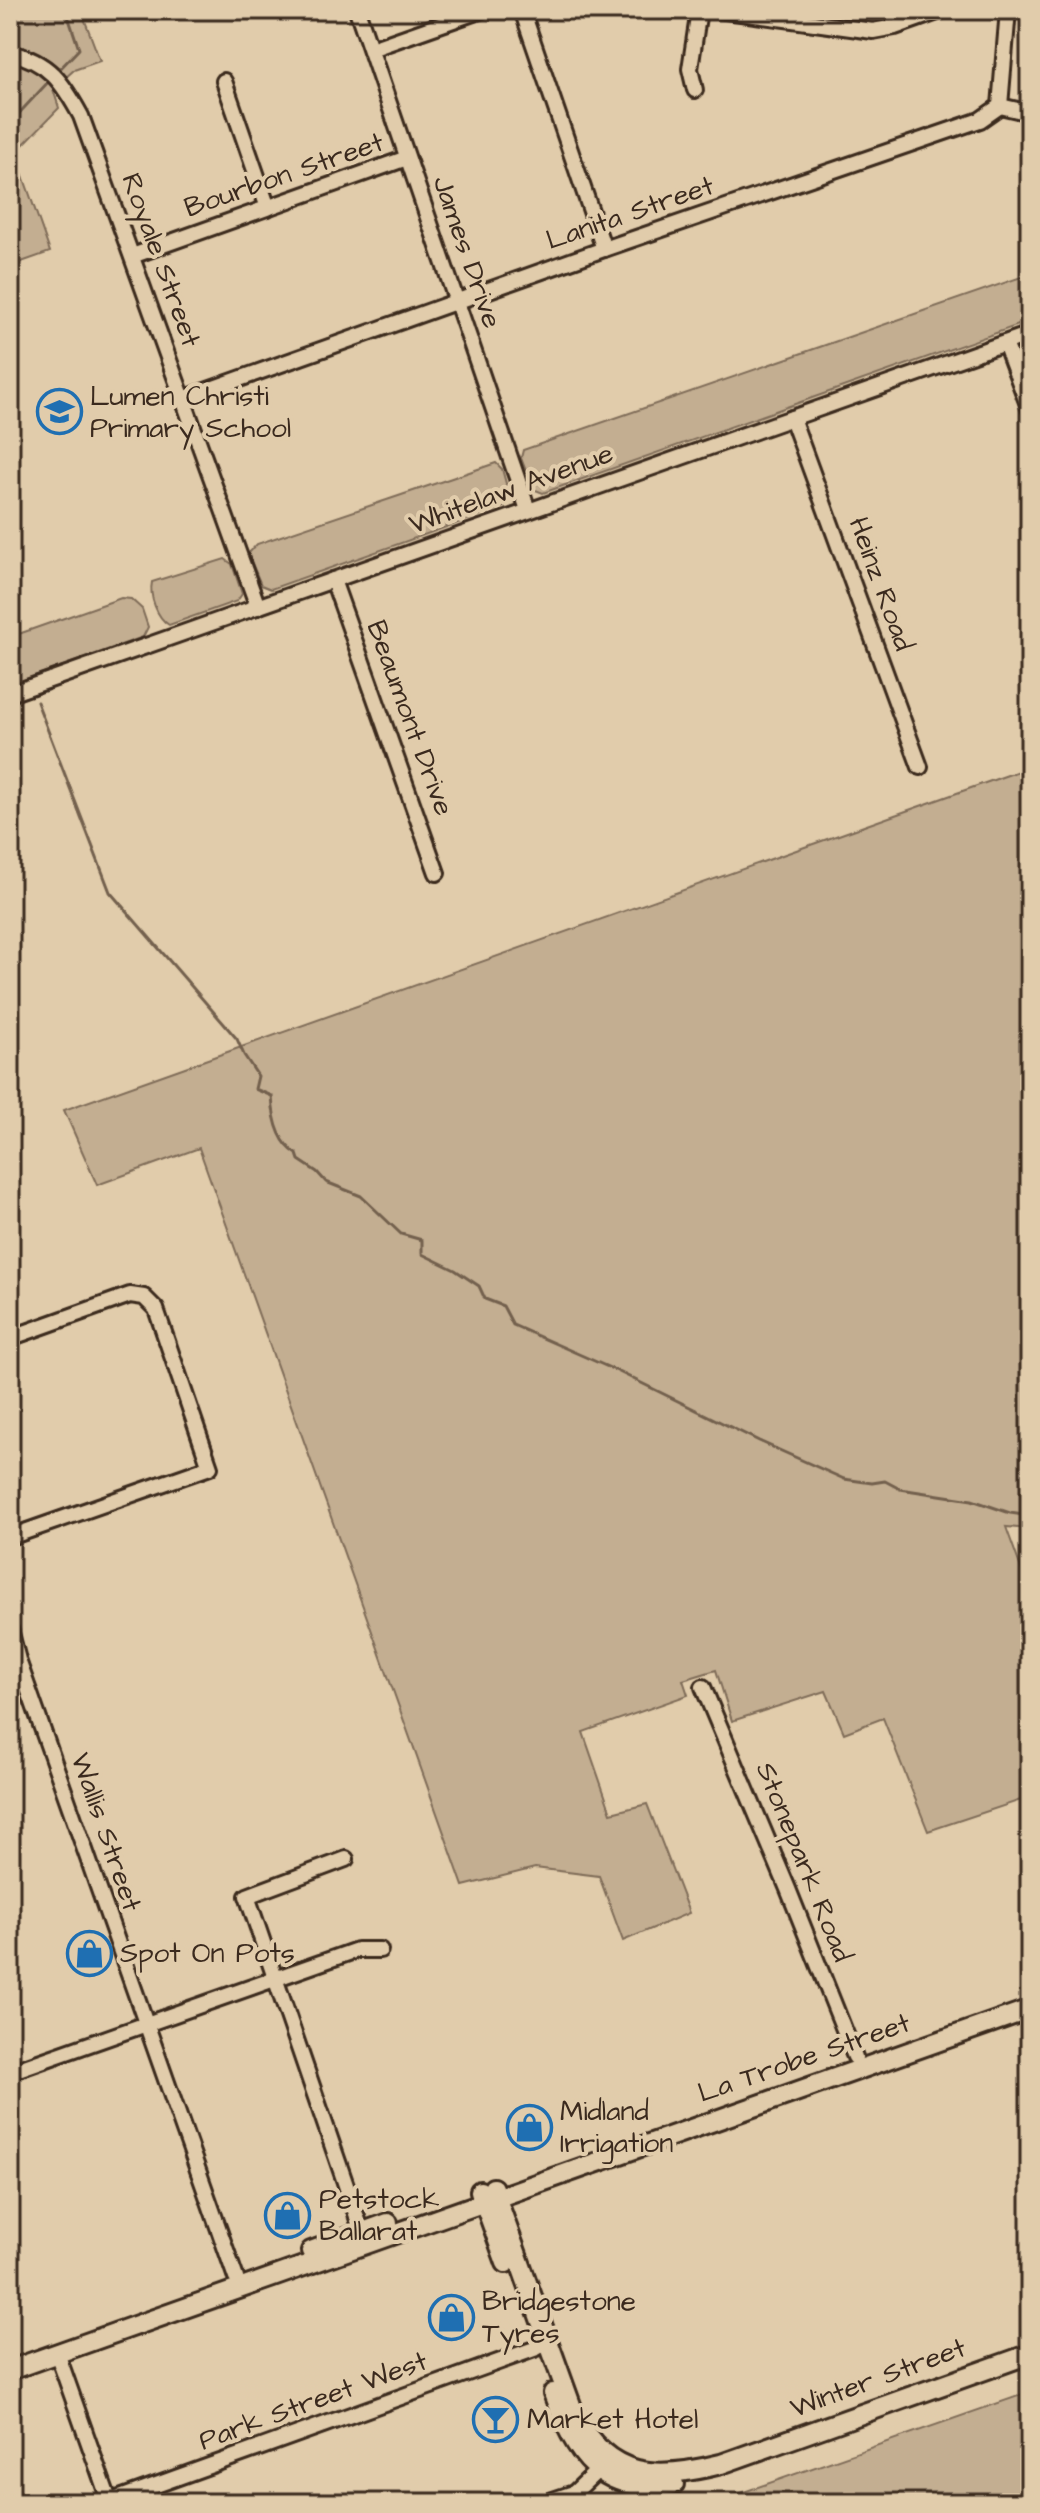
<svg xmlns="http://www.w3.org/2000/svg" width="1040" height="2513" font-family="'Architects Daughter',sans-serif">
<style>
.green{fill:#c3ae91;stroke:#7f6c58;stroke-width:2}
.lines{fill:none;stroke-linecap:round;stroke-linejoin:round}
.stream{stroke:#73614e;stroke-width:3}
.minor-casing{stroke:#3b2a1e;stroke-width:20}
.major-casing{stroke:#3b2a1e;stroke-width:24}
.minor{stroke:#e1ccab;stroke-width:14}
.major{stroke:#e1ccab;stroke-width:18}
.labels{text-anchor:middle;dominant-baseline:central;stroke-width:8;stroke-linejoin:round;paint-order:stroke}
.street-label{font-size:28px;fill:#3b2a1e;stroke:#e1ccab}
.poi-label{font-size:28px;fill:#3b2a1e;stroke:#e1ccab;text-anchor:start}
</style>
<rect width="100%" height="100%" fill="#e1ccab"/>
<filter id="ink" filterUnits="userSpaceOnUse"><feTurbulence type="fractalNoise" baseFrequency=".0125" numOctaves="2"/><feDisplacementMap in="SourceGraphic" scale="16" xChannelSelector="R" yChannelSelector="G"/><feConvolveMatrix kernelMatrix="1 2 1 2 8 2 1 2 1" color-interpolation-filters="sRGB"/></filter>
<g filter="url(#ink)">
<g class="green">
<path d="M10 10H81L100 61 74 70 53 89 59 108 15 153 50 252 10 266Z"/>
<path d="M1030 274V321L543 493 533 489 521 458 523 450Z"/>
<path d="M496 463 502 469 510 498 506 506 271 589 261 585 248 554 257 544Z"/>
<path d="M225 559 232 564 242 594 237 601 169 625C157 618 149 596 152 582Z"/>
<path d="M121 598 131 599 142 609 148 627 143 637 10 685V637Z"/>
<path d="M1030 767V1529L1006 1527 1030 1593V1797L928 1831 883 1718 844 1733 826 1691 732 1721 716 1670 683 1680 688 1695 583 1732 611 1813 647 1804 689 1913 623 1941 599 1876 535 1868 463 1886 199 1148 97 1185 64 1110Z"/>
<path d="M1030 2392V2503H712Z"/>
</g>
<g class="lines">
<g class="stream">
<path d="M56 73 79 49 66 10"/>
<path d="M10 123 51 79"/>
<path d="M37 702 110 892 237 1039 244 1055 258 1076 255 1089 272 1096C273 1116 278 1143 297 1154L299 1160 317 1172 326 1182 361 1196 401 1234 422 1240V1254L455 1270 479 1286 485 1299 503 1306 513 1325 617 1371 759 1441 844 1479 872 1483 885 1481 900 1489 972 1500 1010 1513 1030 1516"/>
</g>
<defs>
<g id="minor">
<path d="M357 10 528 510"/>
<path d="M522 10 604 249"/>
<path d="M718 10 873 31 895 27 943 10"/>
<path d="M371 49 482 10"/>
<path d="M10 53C49 61 63 83 81 116L258 607"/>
<path d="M224 81 268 208"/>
<path d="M695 90 690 69 699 10"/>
<path d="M1000 106 1030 113"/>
<path d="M132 256 407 158"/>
<path d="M1005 343 1030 410"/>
<path d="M183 399 604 249 980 120 1000 106 1008 10"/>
<path d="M792 418 920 767"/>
<path d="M333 580 437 873"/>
<path d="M10 694 1030 334"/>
<path d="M10 1338 130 1295 144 1297 156 1309 210 1467 10 1537"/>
<path d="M10 1629 18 1660 236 2278"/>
<path d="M703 1687 788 1889 855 2057"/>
<path d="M346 1859 247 1896 362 2232"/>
<path d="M10 2072 357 1950H380"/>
<path d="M57 2353 110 2503"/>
<path d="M106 2503 537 2348"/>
<path d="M544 2503 574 2493 598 2470"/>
</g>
<g id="major">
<path d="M493 2188 575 2416C609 2480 657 2480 721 2464L1030 2354"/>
<path d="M480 2191 506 2263"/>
<path d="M311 2251 388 2223"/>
<path d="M10 2370 1030 2009"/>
<path d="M553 2393C575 2454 601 2496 674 2484"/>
</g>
</defs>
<use href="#minor" class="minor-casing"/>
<use href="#major" class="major-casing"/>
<use href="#minor" class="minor"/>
<use href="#major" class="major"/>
</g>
</g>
<defs>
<symbol id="school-ring" viewBox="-11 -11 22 22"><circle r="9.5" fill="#e1ccab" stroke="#1f6fb2" stroke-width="1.5"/><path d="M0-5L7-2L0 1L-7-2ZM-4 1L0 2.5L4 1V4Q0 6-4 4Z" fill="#1f6fb2"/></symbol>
<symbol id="shop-ring" viewBox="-11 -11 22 22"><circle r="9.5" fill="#e1ccab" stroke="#1f6fb2" stroke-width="1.5"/><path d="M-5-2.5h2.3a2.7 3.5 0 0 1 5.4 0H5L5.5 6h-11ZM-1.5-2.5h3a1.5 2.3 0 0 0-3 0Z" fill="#1f6fb2"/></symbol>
<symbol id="bar-ring" viewBox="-11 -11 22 22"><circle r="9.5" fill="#e1ccab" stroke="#1f6fb2" stroke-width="1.5"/><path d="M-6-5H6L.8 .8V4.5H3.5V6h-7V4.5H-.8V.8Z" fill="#1f6fb2"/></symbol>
</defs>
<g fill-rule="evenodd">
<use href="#school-ring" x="34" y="386" width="51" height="51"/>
<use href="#shop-ring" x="64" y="1928" width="51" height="51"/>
<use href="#shop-ring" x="504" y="2102" width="51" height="51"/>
<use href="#shop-ring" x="262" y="2190" width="51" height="51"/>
<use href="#shop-ring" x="426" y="2292" width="51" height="51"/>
<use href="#bar-ring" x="470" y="2394" width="51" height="51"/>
</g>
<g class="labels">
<g class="street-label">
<text transform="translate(284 175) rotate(-19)">Bourbon Street</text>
<text transform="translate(630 213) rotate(-19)">Lanita Street</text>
<text transform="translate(467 252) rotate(71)">James Drive</text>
<text transform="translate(161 260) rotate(70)">Royale Street</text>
<text transform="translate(511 489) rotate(-20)">Whitelaw Avenue</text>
<text transform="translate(881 584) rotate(70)">Heinz Road</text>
<text transform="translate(410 718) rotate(70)">Beaumont Drive</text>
<text transform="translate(106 1832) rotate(71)">Wallis Street</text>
<text transform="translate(804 1862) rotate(68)">Stonepark Road</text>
<text transform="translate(804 2058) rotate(-19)">La Trobe Street</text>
<text transform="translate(878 2378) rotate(-20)">Winter Street</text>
<text transform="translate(313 2401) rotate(-20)">Park Street West</text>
</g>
<g class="poi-label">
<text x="90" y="396">Lumen Christi<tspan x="90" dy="32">Primary School</tspan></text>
<text x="120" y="1953">Spot On Pots</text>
<text x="560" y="2111">Midland<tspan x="560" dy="32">Irrigation</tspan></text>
<text x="319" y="2199">Petstock<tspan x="319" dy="32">Ballarat</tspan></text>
<text x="482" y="2301">Bridgestone<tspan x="482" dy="32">Tyres</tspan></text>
<text x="527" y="2419">Market Hotel</text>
</g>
</g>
<rect width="1040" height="2513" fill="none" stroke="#e1ccab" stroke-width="40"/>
<rect x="20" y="20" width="1000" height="2473" fill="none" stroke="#3b2a1e" stroke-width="3" filter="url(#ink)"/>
</svg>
